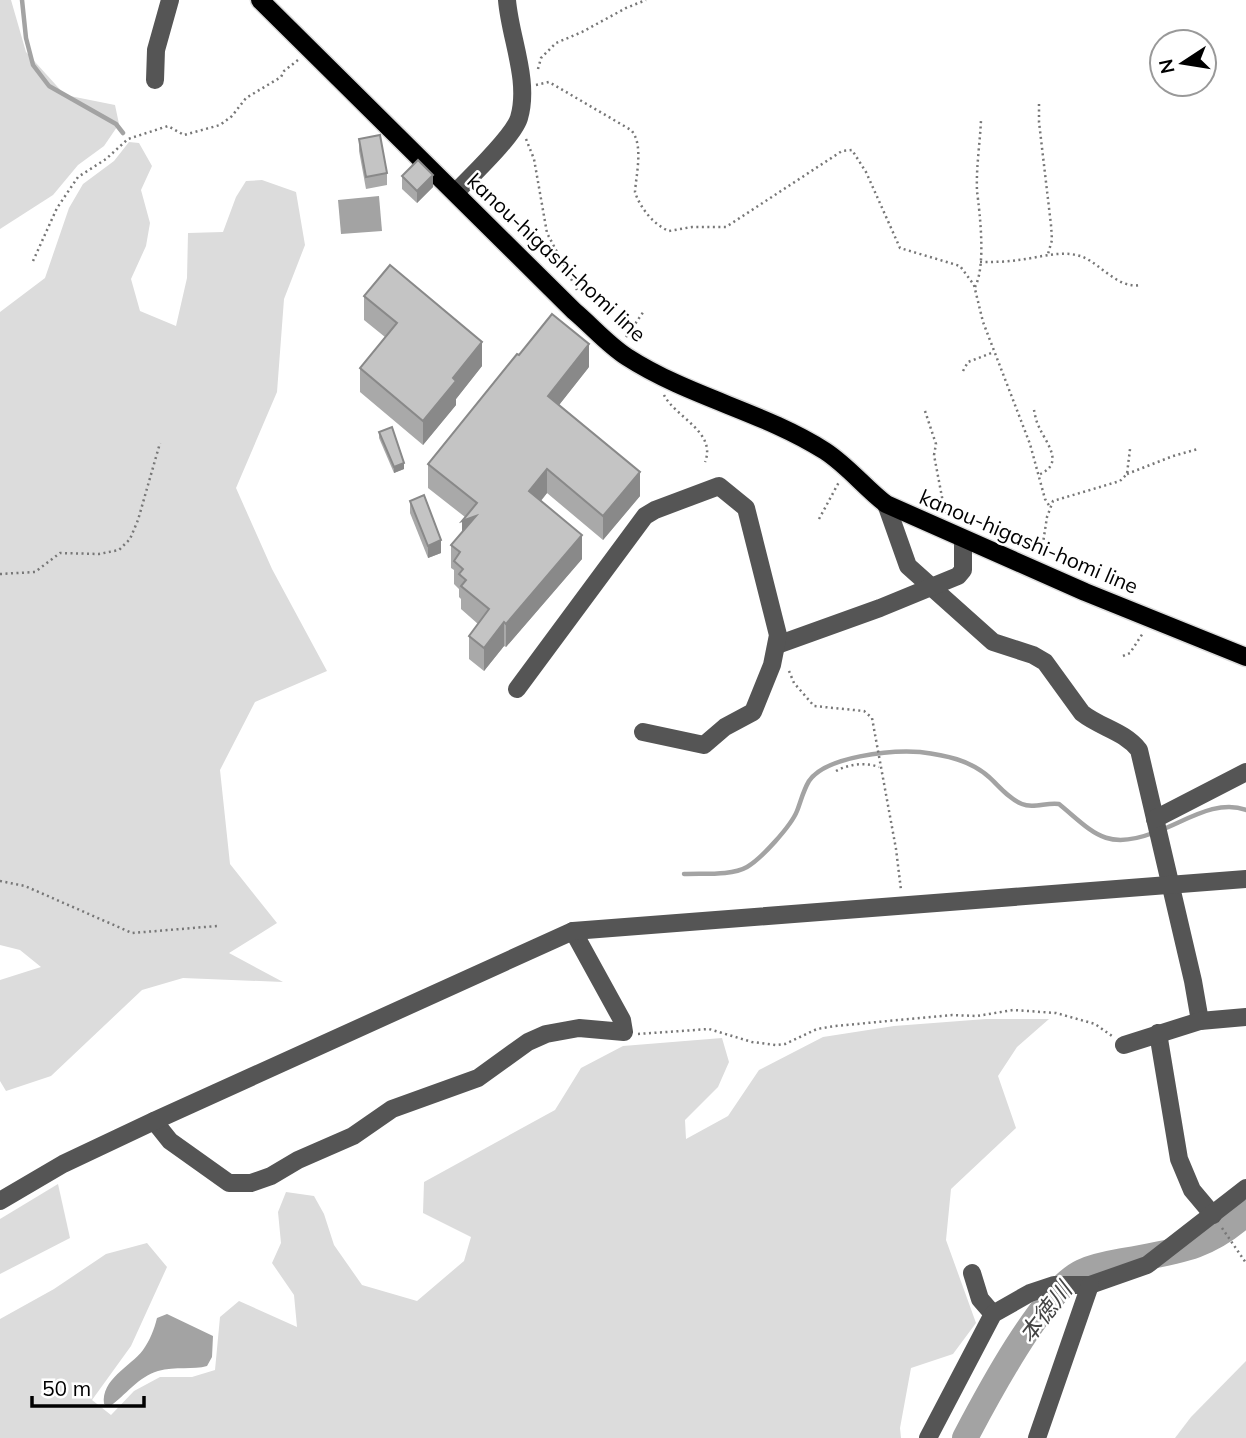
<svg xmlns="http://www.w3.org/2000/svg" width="1246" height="1438" font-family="Mulish,'Noto Sans JP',sans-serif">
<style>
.green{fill:#dcdcdc}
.water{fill:#a3a3a3}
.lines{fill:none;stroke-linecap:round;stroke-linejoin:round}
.stream{stroke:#a3a3a3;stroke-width:4.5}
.river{stroke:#a3a3a3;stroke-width:26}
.major-casing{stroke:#dbdbdb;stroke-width:21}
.path{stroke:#777;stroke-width:2.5;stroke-dasharray:2 3.5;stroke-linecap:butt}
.minor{stroke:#555;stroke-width:18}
.major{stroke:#000;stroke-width:18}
.wall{fill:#a9a9a9}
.shaded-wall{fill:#898989}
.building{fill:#c4c4c4;stroke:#898989;stroke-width:2}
.labels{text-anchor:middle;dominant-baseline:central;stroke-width:5;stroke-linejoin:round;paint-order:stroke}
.street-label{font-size:21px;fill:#000;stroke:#fff}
.water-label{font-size:23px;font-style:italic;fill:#444;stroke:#fff}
</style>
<rect width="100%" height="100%" fill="#fff"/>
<g class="green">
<path d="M0 0H11L26 52 65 95 115 105 119 124 104 146 78 165 53 195 0 229Z"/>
<path d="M129 142 139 143 152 166 141 190 150 223 146 246 131 279 140 311 176 326 187 278 188 233 223 232 236 197 246 181 262 180 296 192 305 245 284 299 277 392 236 488 272 569 327 671 255 702 220 770 230 864 277 923 229 953 283 982 183 978 142 990 51 1076 6 1091 0 1081V980L41 967 20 950 0 945V312L45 278 69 208 83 184 114 161Z"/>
<path d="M986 1019H1049L1017 1047 998 1076 1016 1128 951 1189 946 1240 976 1323 953 1354 911 1368 900 1428 901 1438H0V1319L54 1289 106 1254 147 1243 167 1267 131 1346 92 1400 111 1415 134 1391 160 1377H192L215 1370 220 1317 239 1301 297 1327 294 1295 272 1263 281 1243 278 1212 286 1192 314 1196 324 1214 334 1245 362 1285 417 1301 464 1261 471 1237 423 1213 424 1182 555 1110 581 1068 623 1046 722 1038 729 1062 718 1087 685 1120 686 1139 728 1116 759 1070 823 1037 894 1026Z"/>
<path d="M58 1184 70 1238 0 1274V1219Z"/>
<path d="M1246 1361V1438H1175L1191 1417Z"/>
</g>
<g class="water">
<path d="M379 196 382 231 341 234 338 200Z"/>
<path d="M167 1314 213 1336 212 1357 207 1366C194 1370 175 1366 158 1371 138 1377 126 1395 109 1407L104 1404C101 1379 130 1367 143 1350 150 1340 154 1330 157 1318Z"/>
</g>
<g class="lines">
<g class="stream">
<path d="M22 0 26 38 33 65 49 86 116 124 123 133"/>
<path d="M1161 830C1187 820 1218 799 1246 810"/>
<path d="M684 874C703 873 731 876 747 867 761 859 791 826 797 811 801 801 803 791 809 781 826 756 891 750 920 752 945 755 970 760 989 777 999 786 1009 799 1022 804 1033 809 1047 802 1059 804 1093 832 1105 851 1153 833"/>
</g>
<path class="river" d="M965 1438C986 1398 1043 1290 1082 1272 1097 1265 1113 1263 1129 1260 1178 1251 1208 1248 1246 1213"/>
<defs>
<path id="major" d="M260 0 574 311C592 326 607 344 627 357 689 397 764 412 825 451 848 466 865 488 886 504L1085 592 1246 657"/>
</defs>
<use href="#major" class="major-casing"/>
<g class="path">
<path d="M538 69 541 58 556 43 582 32 626 8 646 0"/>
<path d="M536 85 549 82 631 130C644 144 636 175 635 192 640 208 654 225 669 231L692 227H726L842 151 852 150 866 172 900 248 960 266 974 285 983 322 1030 444 1045 499 1050 507"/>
<path d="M1039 104V122L1051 225 1052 240 1048 254"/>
<path d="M526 139 534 159 547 233 577 290"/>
<path d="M33 261 57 208 78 177 106 159 128 139 168 126 184 135 220 125 232 116 246 98 281 77 284 71 298 60"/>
<path d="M980 262C993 262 1006 262 1018 260 1039 258 1062 249 1083 257 1100 264 1119 289 1139 285"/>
<path d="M975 287C986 266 980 215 977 191 976 168 980 143 981 120"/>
<path d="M626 337 644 311"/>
<path d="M963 371 968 362 994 352"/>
<path d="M664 395C675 417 717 432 705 462"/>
<path d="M1034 410C1035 415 1036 421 1039 427 1046 443 1066 464 1038 475"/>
<path d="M925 411 936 444 934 455 945 513"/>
<path d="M1127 474 1173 456 1198 449"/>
<path d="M819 519 839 482"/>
<path d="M1041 556 1047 517 1053 501 1120 481 1127 474 1130 449"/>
<path d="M0 574 35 572 60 553 99 554 119 550 130 539 138 520 160 443"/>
<path d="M1123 656 1130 653 1143 633"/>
<path d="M789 671 794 683 814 706 864 711 872 718 896 849 901 890"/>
<path d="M836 771C849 764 865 762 879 767"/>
<path d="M0 881 25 886 132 933 217 926"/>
<path d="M638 1034 709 1029 752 1042 776 1045 785 1044 817 1029 835 1026 952 1015 977 1016 1013 1010 1056 1013 1095 1024 1112 1036"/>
<path d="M1222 1228 1246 1263"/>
</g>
<g class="minor">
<path d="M155 80 156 50 170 0"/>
<path d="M456 192C471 176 513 137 519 118 530 80 510 38 507 0"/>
<path d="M886 504 908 566 993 642 1033 655 1045 662 1082 713C1101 728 1124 731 1139 750L1193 981 1200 1021"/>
<path d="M777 645 880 608 958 576 963 570V540"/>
<path d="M517 689 645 516 655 510 719 486 746 508 778 635 772 665 753 712 725 727 704 745 643 732"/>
<path d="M1155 819 1246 772"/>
<path d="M1158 1033 1179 1159 1192 1190 1213 1215"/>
<path d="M1124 1045 1200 1021 1246 1017"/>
<path d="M154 1121 170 1141 229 1183H251L271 1176 298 1160 353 1136 392 1109 478 1078 528 1042 546 1034 579 1028 624 1032 622 1020 573 931"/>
<path d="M0 1201 63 1164 154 1121 573 931 1246 879"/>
<path d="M972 1273 980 1299 993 1314"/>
<path d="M928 1438 993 1314 1030 1293 1054 1285H1090L1147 1265 1246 1188"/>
<path d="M1037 1438 1090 1285"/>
</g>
<use href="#major" class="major"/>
</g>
<g class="wall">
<path d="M359 139 387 173V185L366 189 359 151Z"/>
<path d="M402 176 433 187 417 203 402 189Z"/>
<path d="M364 296 482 366 456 399V405L423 445 360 392V368L385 337 364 320Z"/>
<path d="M589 367 559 405 640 496 603 540 547 493 541 501 582 559 506 647 504 646 484 671 469 659V636L478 624 461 609V599L459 597V589L454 584V570L451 568V545L462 532 465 517 428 488V464Z"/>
<path d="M379 432 404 469 394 473 379 438Z"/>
<path d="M410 501 441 553 428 558 410 513Z"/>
</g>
<g class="shaded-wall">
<path d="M433 175V187L417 203V191Z"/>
<path d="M482 342V366L456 399V405L423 445V421L453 378Z"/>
<path d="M589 344V367L548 419V396Z"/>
<path d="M404 463V469L394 473V467Z"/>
<path d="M547 469V493L529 515V491Z"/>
<path d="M640 472V496L603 540V516Z"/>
<path d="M476 516 462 544V521Z"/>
<path d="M582 535V559L506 647V624Z"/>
<path d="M441 540V553L428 558V546Z"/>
<path d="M504 622V646L484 671V648Z"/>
</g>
<g class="building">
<path d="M380 135 387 173 366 177 359 139Z"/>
<path d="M418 160 433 175 417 191 402 176Z"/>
<path d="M390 265 482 342 453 378 456 381 423 421 360 368 397 323 364 296Z"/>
<path d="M552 314 589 344 548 396 640 472 603 516 547 469 529 491 582 535 506 624 504 622 484 648 469 636 489 609 461 586 466 580 459 574 463 569 454 561 460 552 451 545 476 516 462 521 477 503 428 464 517 354 519 355Z"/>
<path d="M392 427 404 463 394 467 379 432Z"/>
<path d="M424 495 441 540 428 546 410 501Z"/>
</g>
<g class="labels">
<g class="street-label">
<text transform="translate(557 257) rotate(43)">kanou-higashi-homi line</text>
<text transform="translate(1029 541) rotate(23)">kanou-higashi-homi line</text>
</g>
<g class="water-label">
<text transform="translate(1045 1312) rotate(-52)">本徳川</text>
</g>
</g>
<g transform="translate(1183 63) rotate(258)"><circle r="33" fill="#ffffff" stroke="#999999" stroke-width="2"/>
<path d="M0-5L12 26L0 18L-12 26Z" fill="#000000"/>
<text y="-10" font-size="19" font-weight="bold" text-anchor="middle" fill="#000000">N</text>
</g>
<path d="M32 1396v10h112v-10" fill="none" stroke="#000000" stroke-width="3.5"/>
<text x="42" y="1396" font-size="21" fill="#000000" stroke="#ffffff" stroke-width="5" paint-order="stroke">50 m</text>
</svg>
